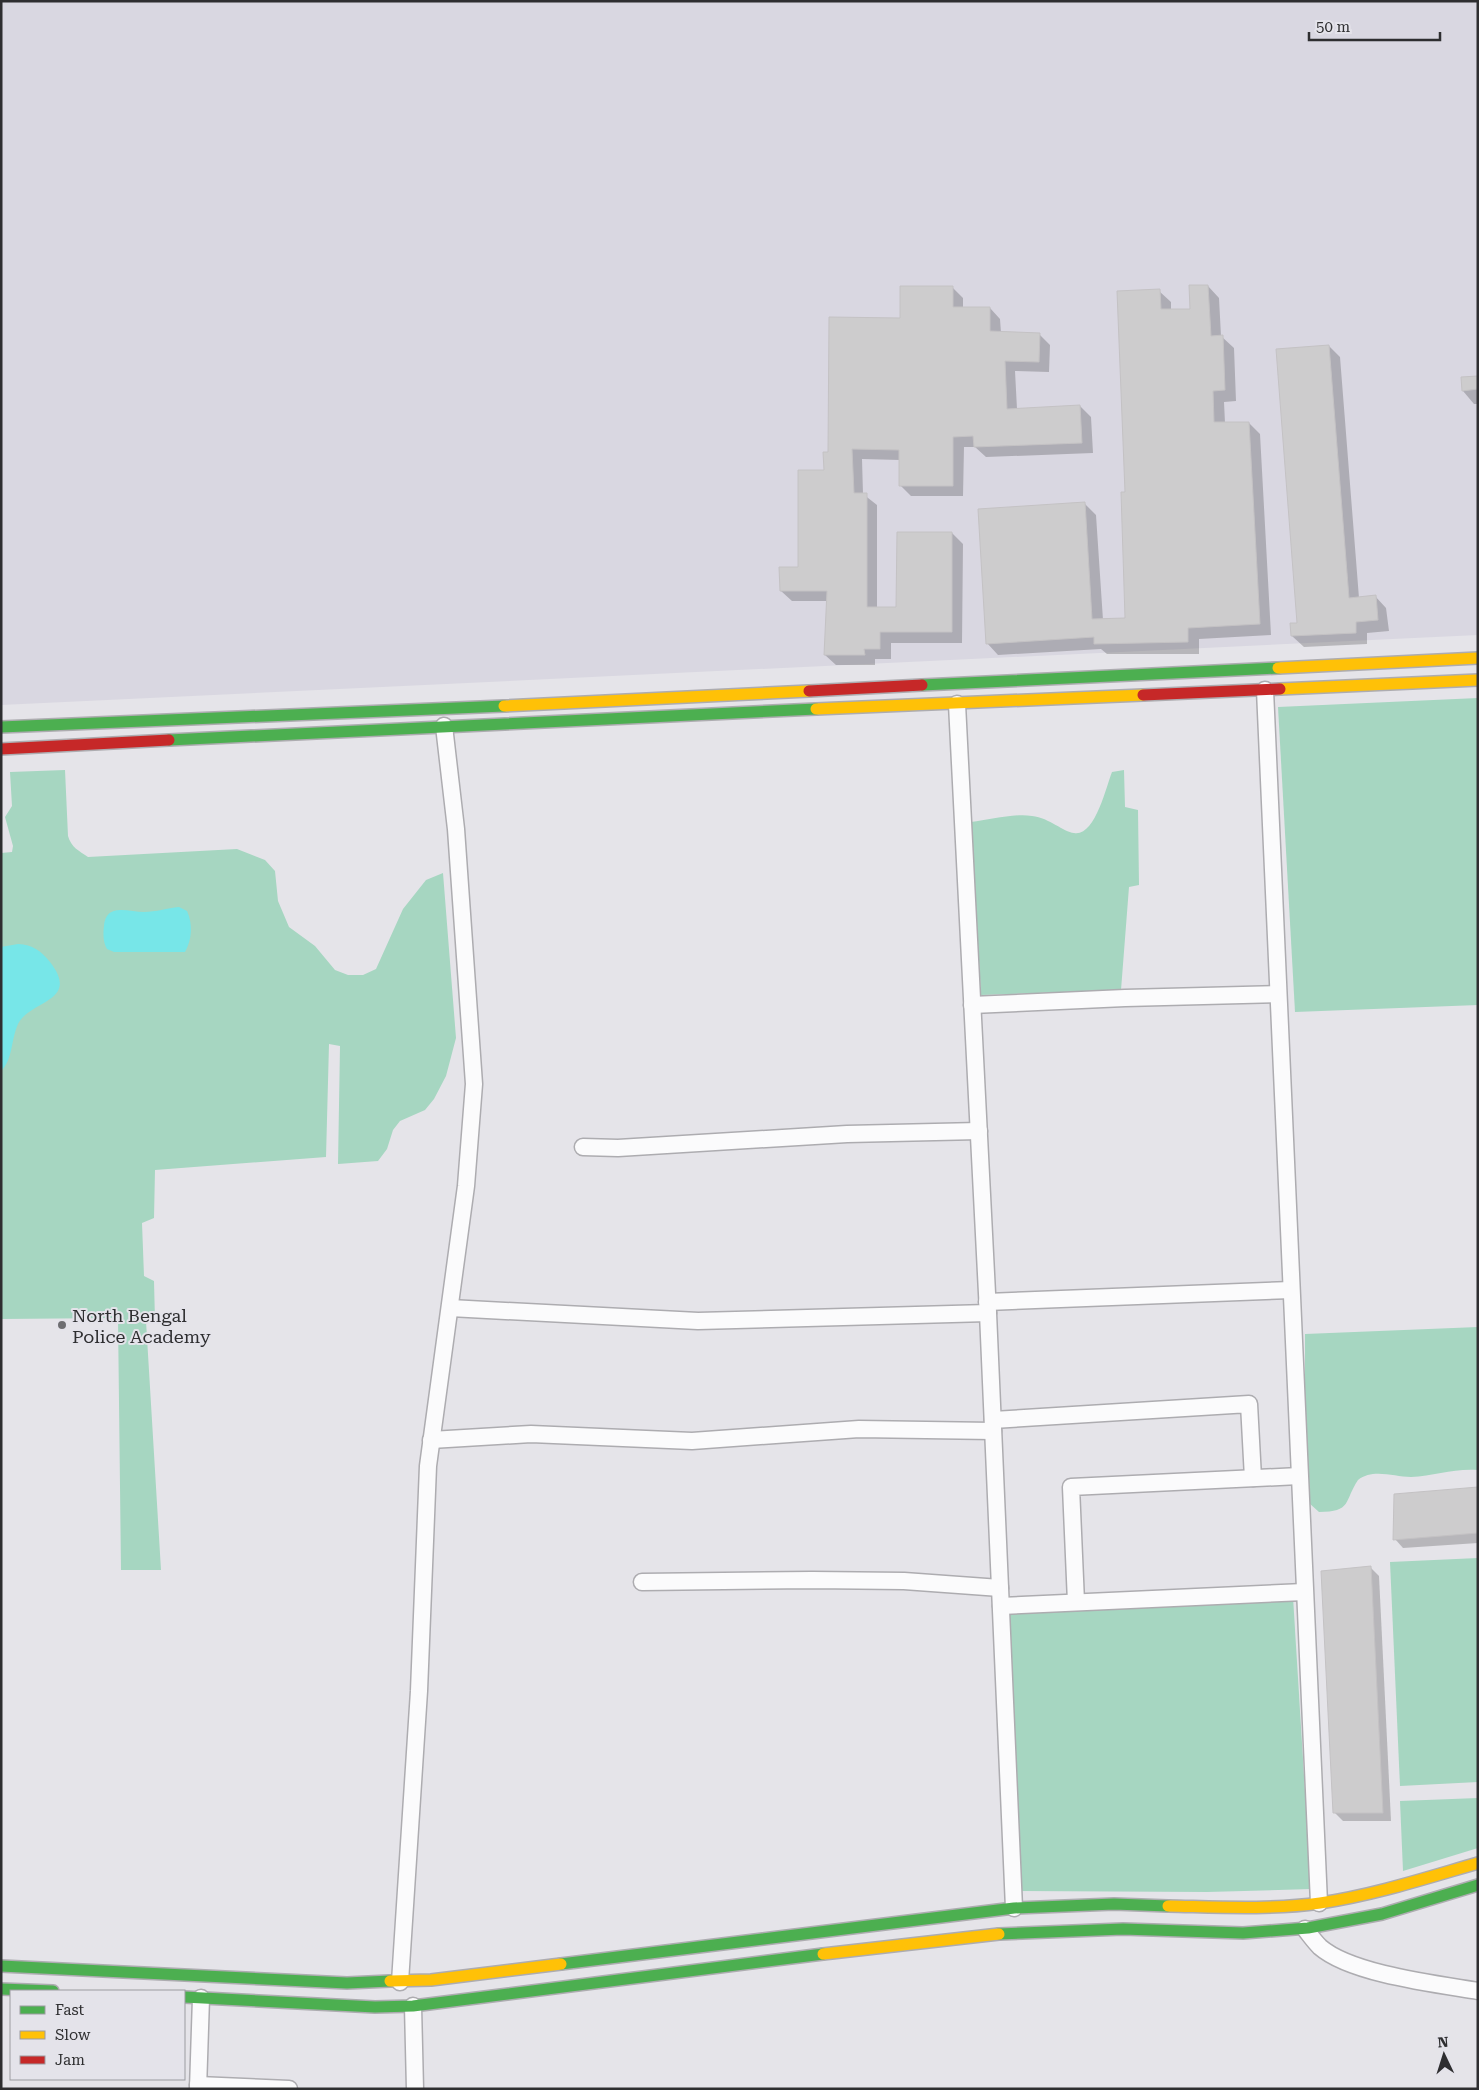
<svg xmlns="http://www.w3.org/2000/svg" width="1479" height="2090" font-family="'Roboto Serif',serif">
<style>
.built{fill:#d9d7e1}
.green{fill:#a6d6c1}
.water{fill:#77e6e8}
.shadow{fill:#0003}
.building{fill:#cdcccd;stroke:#c4c2c4}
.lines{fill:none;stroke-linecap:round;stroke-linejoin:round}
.street-casing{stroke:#adacb0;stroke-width:19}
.fast-casing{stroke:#adacb0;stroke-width:14}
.slow-casing{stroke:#adacb0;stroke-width:14}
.jam-casing{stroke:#adacb0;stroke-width:14}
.street{stroke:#fbfbfc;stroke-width:16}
.fast{stroke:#4caf50;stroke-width:11}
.slow{stroke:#ffc107;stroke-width:11}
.jam{stroke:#c62828;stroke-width:11}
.poi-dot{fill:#6e6e71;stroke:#e4e3ea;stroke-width:2}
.labels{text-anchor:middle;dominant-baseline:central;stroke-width:4;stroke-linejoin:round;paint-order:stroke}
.poi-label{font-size:18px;fill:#2e2e30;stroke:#e4e3ea;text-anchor:start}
</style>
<rect width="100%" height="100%" fill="#e5e4e9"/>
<path class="built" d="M1 1H1478V635L1 705Z"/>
<g class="green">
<path d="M1478 698V1005L1295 1012 1278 707Z"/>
<path d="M65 770 68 836C71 847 79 851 88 857L237 849 265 860 275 871 278 901 289 927 315 946 335 970 348 975H363L376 969 403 909 426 880 443 873 456 1038 446 1076 434 1099 425 1110 400 1121 393 1130 387 1149 378 1161 338 1164 340 1046 329 1044 326 1157 155 1170 154 1218 142 1223 144 1276 154 1281 155 1321H146L161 1570H121L118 1318 1 1319V853L12 852 13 846 5 817 12 806 10 772Z"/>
<path d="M1124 770 1125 807 1138 810 1139 885 1129 887 1121 990 981 995 971 822C990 820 1014 813 1032 816 1050 818 1063 832 1074 833 1095 837 1106 787 1112 772Z"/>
<path d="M1478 1327V1470C1455 1468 1434 1476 1411 1477 1394 1477 1373 1468 1358 1480 1344 1501 1352 1512 1319 1512L1309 1503 1305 1452V1334Z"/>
<path d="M1478 1558V1782L1400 1786 1390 1562Z"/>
<path d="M1293 1597 1311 1889 1207 1892 1019 1891 1007 1612Z"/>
<path d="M1478 1798V1848L1403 1871 1400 1801Z"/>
</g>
<g class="water">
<path d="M179 907 187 911C193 924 192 940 185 952H114L107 949C103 942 103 933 104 926 106 902 129 912 144 912 156 912 167 908 179 907Z"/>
<path d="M18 944C33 945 40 950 50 962 81 1002 30 1000 18 1024 11 1039 13 1060 1 1071V947Z"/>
</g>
<g class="shadow">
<path d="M1208 286 1219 298 1221 336 1234 348 1236 401 1224 402 1225 423H1249L1260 434 1271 635 1199 639V654H1107L1101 649 998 655 987 643 1085 504 1096 515 1103 620 1126 619 1127 493 1159 291 1171 302V311H1192Z"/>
<path d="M952 287 963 298V308H990L1000 319 1001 333 1039 334 1050 345 1049 372 1015 371 1017 409 1080 406 1091 417 1093 453 986 457 975 447H964L963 496H911L900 485V460L862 459 863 494 877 505V608H898L952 533 963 544 962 643H891V659H875V665H836L825 655 828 601H792L781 591 799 569 829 453 901 320Z"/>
<path d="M1329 346 1340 357 1359 598 1375 596 1386 608 1389 631 1367 633V644L1304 647 1292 636 1299 624Z"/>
<path d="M1478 377V404H1474L1463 391Z"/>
<path d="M1478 1489V1543L1403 1548 1395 1539Z"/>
<path d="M1370 1567 1379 1576 1391 1821H1343L1334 1812Z"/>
</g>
<g class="building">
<path d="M1189 285H1208L1211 336 1223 335 1225 390 1213 391 1214 422H1249L1260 624 1188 628V642L1094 644V637L986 644 978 509 1085 502 1092 619 1125 618 1121 492H1125L1117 291 1160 289 1161 309H1190Z"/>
<path d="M900 286H953V307H990V331L1040 333 1039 362 1005 361 1007 409 1080 405 1082 443 974 447 973 436 953 437V486H899V450L852 449 854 493H867V607H896L897 532H952V632H880V649H864L865 655H824L827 591H780L779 567H798V470H824L823 452H828L829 317 900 318Z"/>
<path d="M1329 345 1349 598 1376 595 1378 620 1356 622V633L1291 636 1290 623H1297L1276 349Z"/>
<path d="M1478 376V389L1462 391 1461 377Z"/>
<path d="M1478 1487V1533L1393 1540 1394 1494Z"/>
<path d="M1371 1566 1383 1813H1333L1321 1571Z"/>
</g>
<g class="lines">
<defs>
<g id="street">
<path d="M1265 690 1319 1903"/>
<path d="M957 704 988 1313 1014 1908"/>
<path d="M972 1005 1125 998 1278 994"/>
<path d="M583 1147 618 1148 847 1134 979 1131"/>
<path d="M987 1302 1291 1290"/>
<path d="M450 1308 698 1321 988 1313"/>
<path d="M993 1420 1249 1404 1253 1478"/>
<path d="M431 1440 531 1434 692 1441 859 1429 993 1431"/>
<path d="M642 1582 812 1580 904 1581 1000 1588"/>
<path d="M1076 1602 1071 1487 1299 1476"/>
<path d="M1001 1606 1304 1592"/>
<path d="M1305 1929C1310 1935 1314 1941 1320 1947 1351 1974 1436 1984 1478 1991"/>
<path d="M400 1982 419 1691 428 1466 466 1186 474 1084 456 829 444 726"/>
<path d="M413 2006 415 2089"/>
<path d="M198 2085 289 2089"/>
<path d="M198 2089 201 1998"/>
</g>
<g id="fast">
<path d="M922 685 1278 668"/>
<path d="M1 727 504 706"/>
<path d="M169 740 816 709"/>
<path d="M999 1934 1123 1929 1243 1933 1308 1928 1382 1914 1478 1885"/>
<path d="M561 1964 1014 1908 1114 1904 1168 1906"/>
<path d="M1 1966 347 1983 390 1981"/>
<path d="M1 1989 53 1991"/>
<path d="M184 1997 375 2007 413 2006 823 1954"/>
</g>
<g id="slow">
<path d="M1278 668 1478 658"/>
<path d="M1280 689 1478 680"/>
<path d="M504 706 809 691"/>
<path d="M816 709 1143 695"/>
<path d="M1168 1906C1218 1907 1269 1910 1320 1903 1374 1895 1426 1878 1478 1863"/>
<path d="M823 1954 999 1934"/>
<path d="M390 1981 431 1980 561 1964"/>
</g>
<g id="jam">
<path d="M809 691 922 685"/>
<path d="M1143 695 1280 689"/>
<path d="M1 749 169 740"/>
</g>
</defs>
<use href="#street" class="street-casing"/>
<use href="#fast" class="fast-casing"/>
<use href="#slow" class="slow-casing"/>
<use href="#jam" class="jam-casing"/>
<use href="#street" class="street"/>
<use href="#fast" class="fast"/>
<use href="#slow" class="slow"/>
<use href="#jam" class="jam"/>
</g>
<circle class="poi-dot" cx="62" cy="1325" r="5"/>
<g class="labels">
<g class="poi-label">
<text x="72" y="1315">North Bengal<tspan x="72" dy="21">Police Academy</tspan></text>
</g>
</g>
<rect width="1479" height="2090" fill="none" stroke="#2e2e30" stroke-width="5"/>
<rect x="10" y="1990" width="175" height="90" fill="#e4e3ea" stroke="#9b9ba0"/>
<rect x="20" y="2006" width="25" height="8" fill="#4caf50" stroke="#9b9ba0"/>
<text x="55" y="2015" font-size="15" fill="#2e2e30">Fast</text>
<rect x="20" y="2031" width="25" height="8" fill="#ffc107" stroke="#9b9ba0"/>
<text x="55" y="2040" font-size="15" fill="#2e2e30">Slow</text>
<rect x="20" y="2056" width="25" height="8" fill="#c62828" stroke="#9b9ba0"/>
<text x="55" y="2065" font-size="15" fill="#2e2e30">Jam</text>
<g transform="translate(1444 2055) rotate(356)" stroke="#e4e3ea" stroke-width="4" paint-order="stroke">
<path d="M0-4L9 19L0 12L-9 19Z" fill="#2e2e30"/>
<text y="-8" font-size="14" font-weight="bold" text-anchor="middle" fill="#2e2e30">N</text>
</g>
<path d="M1309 32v8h131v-8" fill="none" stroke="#2e2e30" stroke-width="2.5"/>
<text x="1316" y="32" font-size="15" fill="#2e2e30" stroke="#e4e3ea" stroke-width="4" paint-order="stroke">50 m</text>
</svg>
